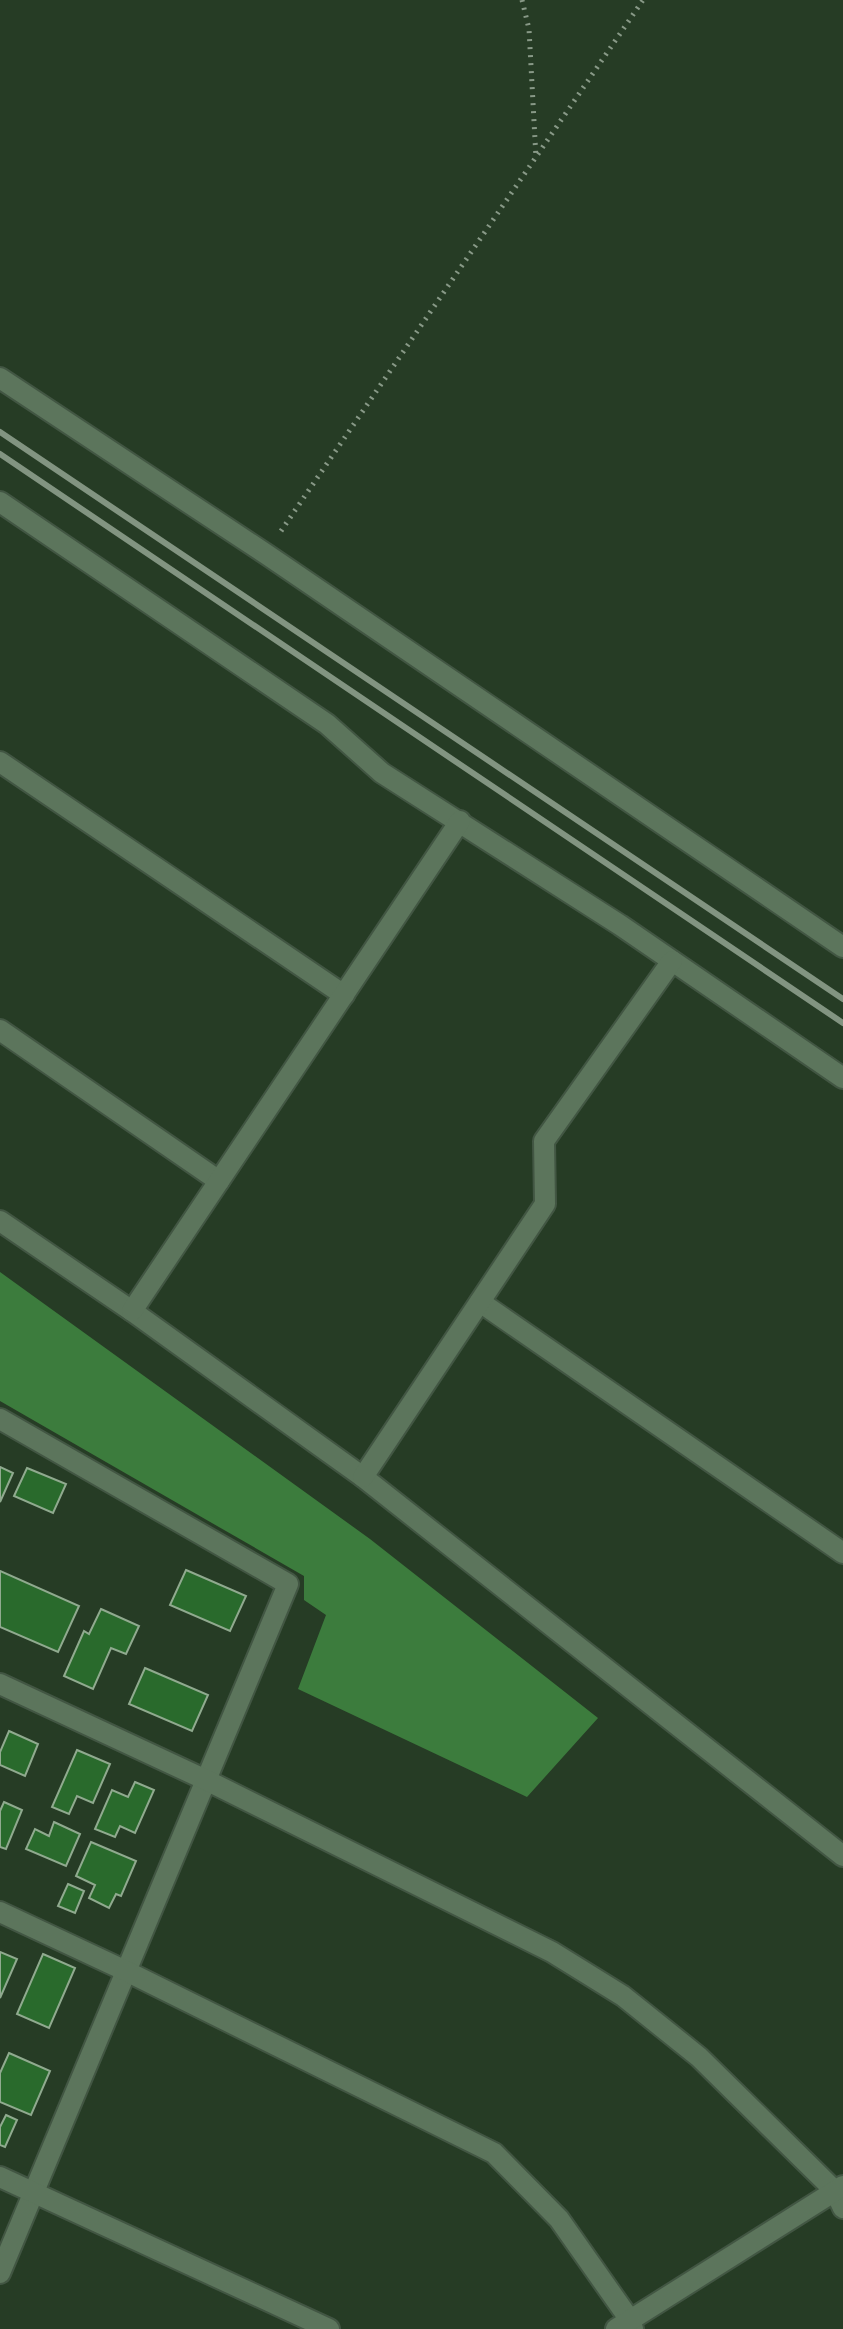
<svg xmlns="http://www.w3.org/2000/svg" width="843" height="2329" font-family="Figtree,sans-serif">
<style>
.forest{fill:#3c7c3d}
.building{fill:#296a2c;stroke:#90aa8f;stroke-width:2}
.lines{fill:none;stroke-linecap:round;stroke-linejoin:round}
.minor-casing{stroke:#425643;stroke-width:24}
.path{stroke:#889987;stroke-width:5;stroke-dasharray:2 6;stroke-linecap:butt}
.minor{stroke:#5c755c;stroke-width:20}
.rail{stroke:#829481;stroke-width:6}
</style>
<rect width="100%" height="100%" fill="#263c25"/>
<path class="forest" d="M0 1272 370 1539 598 1718 527 1797 298 1689 326 1615 304 1600V1576L0 1401Z"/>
<g class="building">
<path d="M0 1467 13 1473 0 1502Z"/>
<path d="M27 1468 66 1484 53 1513 14 1496Z"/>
<path d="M186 1570 246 1596 230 1631 170 1605Z"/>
<path d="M0 1571 79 1606 58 1652 0 1627Z"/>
<path d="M101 1609 139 1626 126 1654 111 1648 93 1689 64 1676 84 1631 89 1634Z"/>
<path d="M145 1668 208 1695 192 1731 129 1704Z"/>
<path d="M9 1731 38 1744 25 1776 0 1765V1752Z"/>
<path d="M77 1750 110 1764 93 1803 77 1796 69 1814 52 1807Z"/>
<path d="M135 1782 154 1790 135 1833 120 1826 115 1837 95 1829 112 1790 128 1797Z"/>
<path d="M4 1802 22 1810 6 1849 0 1847V1811Z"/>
<path d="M54 1822 80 1834 66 1866 26 1849 35 1829 49 1836Z"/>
<path d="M91 1842 136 1861 121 1896 116 1894 109 1908 89 1898 95 1885 76 1876Z"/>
<path d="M68 1884 84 1891 75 1913 58 1906Z"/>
<path d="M0 1952 17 1959 0 1998Z"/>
<path d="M43 1954 75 1968 49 2028 17 2014Z"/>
<path d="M9 2053 50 2071 31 2115 0 2102V2073Z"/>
<path d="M6 2115 17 2120 5 2147 0 2145V2127Z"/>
</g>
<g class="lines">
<defs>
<g id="minor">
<path d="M0 378 266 554 843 947"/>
<path d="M0 502 327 724 382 773 620 925 843 1078"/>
<path d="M0 762 344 995"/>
<path d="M0 1030 219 1181"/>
<path d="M0 1221 132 1311 363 1477 843 1856"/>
<path d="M480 1302 843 1553"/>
<path d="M132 1311 460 821"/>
<path d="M0 1419 288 1584 0 2273"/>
<path d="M363 1477 545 1204 544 1141 672 961"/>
<path d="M0 1684 206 1780 552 1952 623 1996 699 2057 835 2191 843 2208"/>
<path d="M0 1912 126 1971 494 2153 559 2219 630 2320 633 2329"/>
<path d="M0 2177 329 2329"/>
<path d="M616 2329 843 2186"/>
</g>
</defs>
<use href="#minor" class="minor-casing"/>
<g class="path">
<path d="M522 0 529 29 536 158"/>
<path d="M281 531 643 0"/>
</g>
<use href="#minor" class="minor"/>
<g class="rail">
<path d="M0 432 843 999"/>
<path d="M0 454 843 1023"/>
</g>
</g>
</svg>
